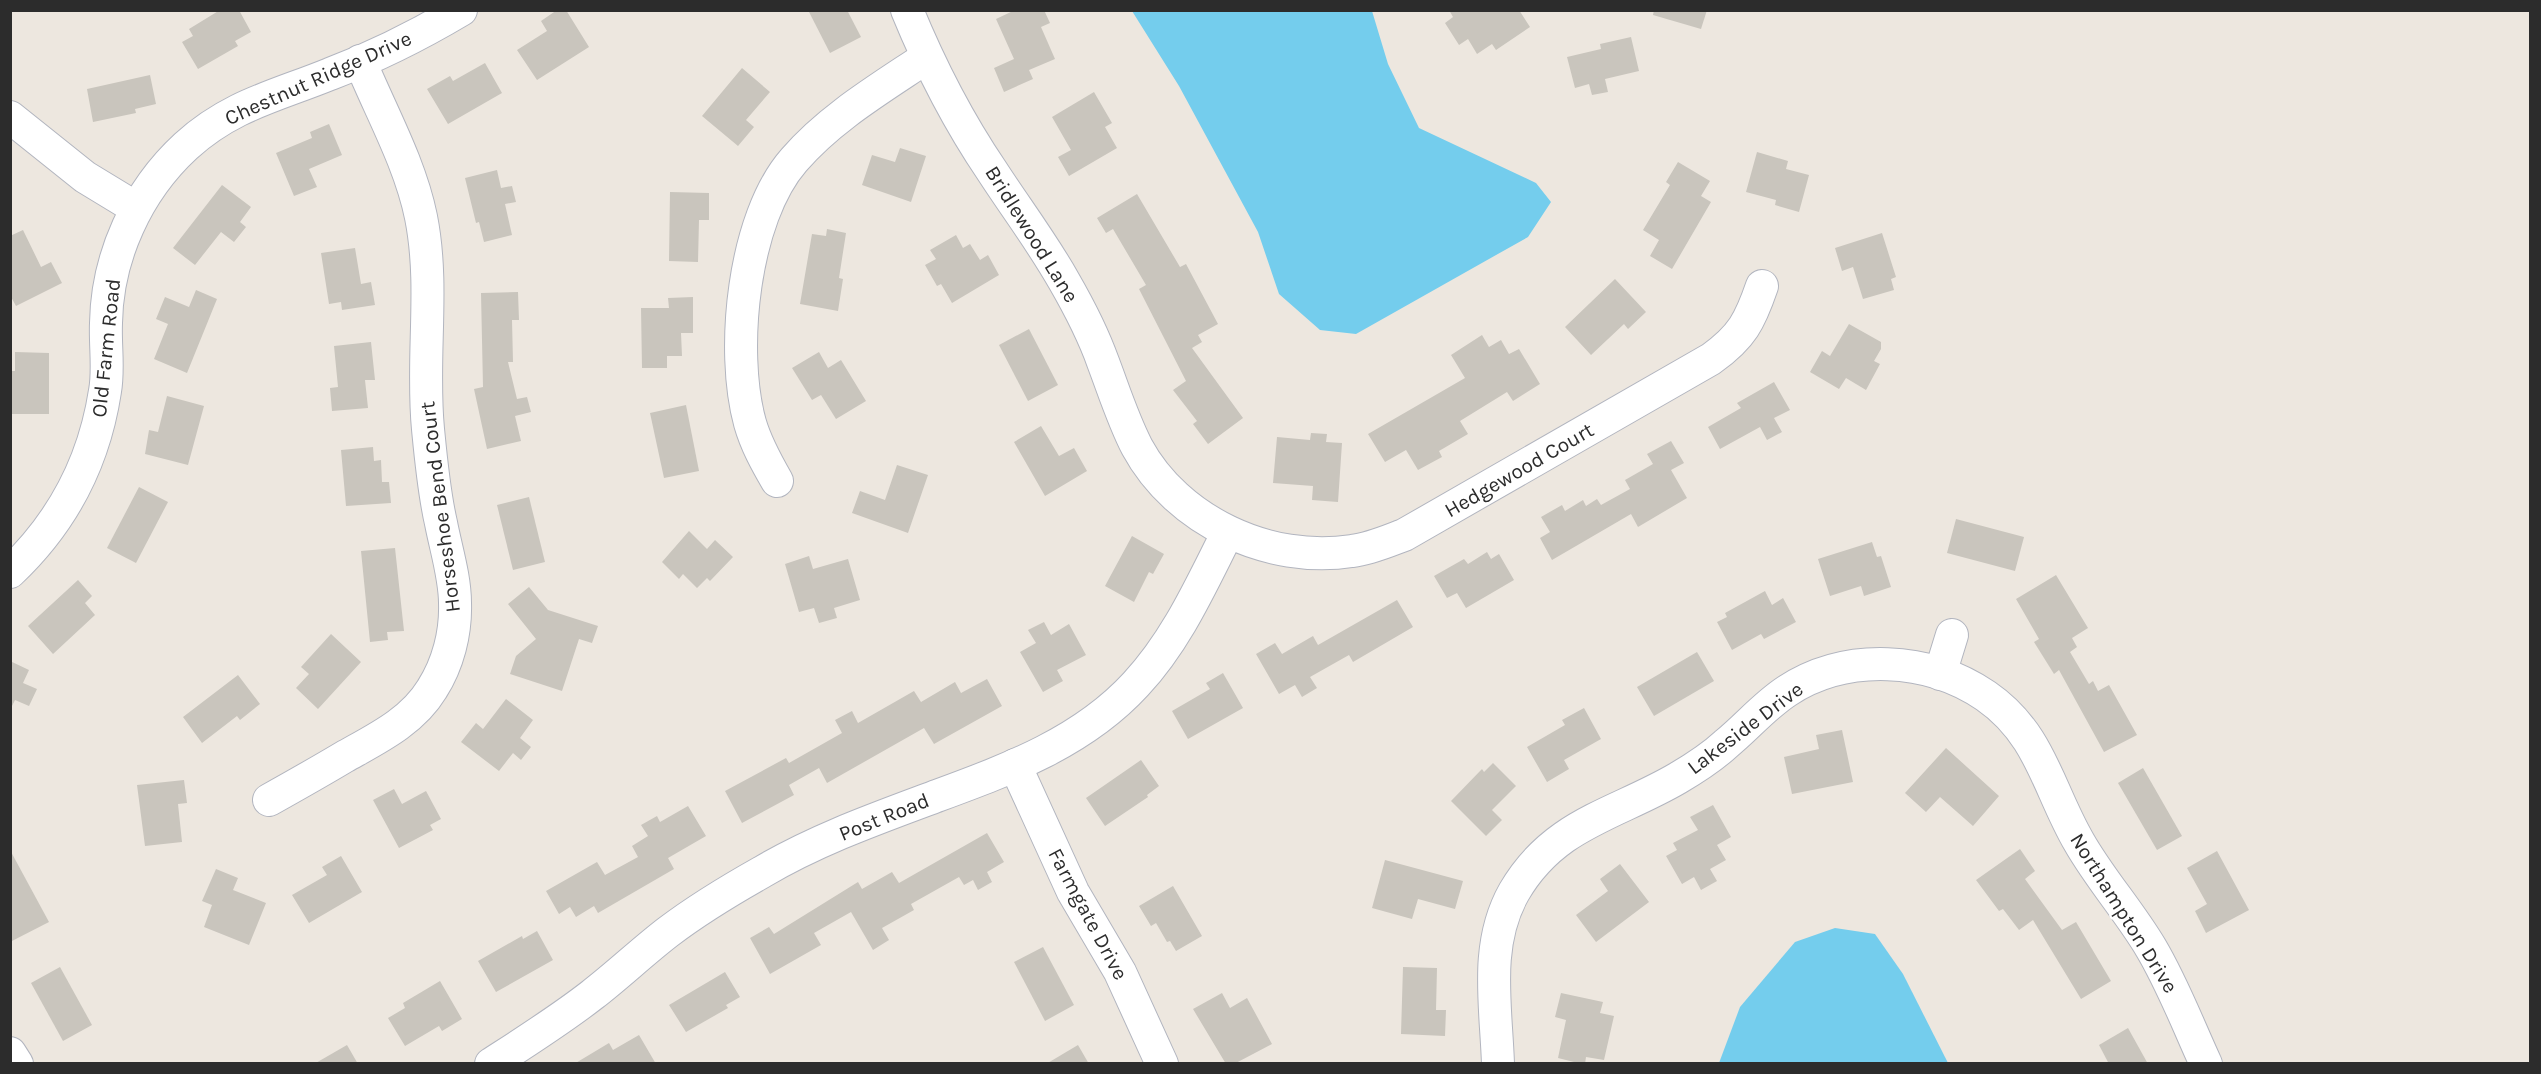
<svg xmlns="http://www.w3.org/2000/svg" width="2541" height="1074" font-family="Karla,sans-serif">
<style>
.water{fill:#74cded}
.building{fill:#c9c5bd}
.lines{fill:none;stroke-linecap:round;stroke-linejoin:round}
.minor-casing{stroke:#b2b5bf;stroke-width:34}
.minor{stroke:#fff;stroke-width:32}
.labels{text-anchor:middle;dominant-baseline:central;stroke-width:4.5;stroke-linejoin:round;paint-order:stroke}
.street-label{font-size:21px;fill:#2c2c2c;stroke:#fff}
</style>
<rect width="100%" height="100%" fill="#ede7df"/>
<g class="water">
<path d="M1132 11H1372L1388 64 1419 128 1536 183 1551 202 1528 237 1356 334 1320 330 1279 294 1258 232 1179 86Z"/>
<path d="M1835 928 1875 934 1903 974 1948 1063H1719L1740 1007 1795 942Z"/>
</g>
<g class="building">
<path d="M220 10H239L251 32 235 41 238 46 198 69 182 42 193 36 189 29Z"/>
<path d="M557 10H566L589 47 537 80 517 50 547 31 541 21Z"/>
<path d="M808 10H847L861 37 830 53Z"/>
<path d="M1015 10H1044L1050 23 1041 27 1055 59 1029 70 1033 79 1004 92 994 68 1014 59 996 19Z"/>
<path d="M1449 10H1519L1530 27 1496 50 1492 44 1477 54 1468 39 1459 45 1445 23 1453 17Z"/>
<path d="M1654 10H1707L1701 29 1653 15Z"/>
<path d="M1631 37 1639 71 1605 79 1608 92 1592 95 1589 84 1575 88 1567 57 1601 49 1600 44Z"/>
<path d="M485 63 502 93 448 124 427 89 450 76 453 81Z"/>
<path d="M742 68 770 92 746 120 754 127 738 146 702 116Z"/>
<path d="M150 75 156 104 135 109 136 113 93 122 87 89Z"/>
<path d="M1094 92 1112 123 1105 127 1117 148 1069 176 1058 157 1071 150 1052 117Z"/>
<path d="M329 124 342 155 309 169 317 187 294 196 276 153 312 138 310 132Z"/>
<path d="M900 148 926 156 911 202 862 185 872 155 895 162Z"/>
<path d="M1757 152 1788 161 1786 169 1809 175 1799 212 1775 205 1776 200 1746 192Z"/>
<path d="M1678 162 1710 181 1701 196 1711 202 1672 269 1650 256 1659 240 1643 230 1670 185 1666 182Z"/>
<path d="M497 170 501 188 512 186 516 202 505 204 512 235 484 242 479 222 476 223 465 178Z"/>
<path d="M222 185 251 207 240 222 246 227 234 242 221 232 195 265 173 248Z"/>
<path d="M670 192 709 193V220H699L698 262 669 261Z"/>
<path d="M1137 194 1180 267 1186 264 1218 324 1198 335 1202 342 1192 348 1243 418 1208 444 1193 424 1197 421 1173 390 1186 381 1139 289 1146 285 1113 229 1106 233 1097 218Z"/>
<path d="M827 229 846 233 839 278 843 279 838 311 800 304 812 234 826 236Z"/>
<path d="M23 230 41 267 51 262 62 283 16 306 10 295V236Z"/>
<path d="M1882 233 1896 277 1891 279 1894 290 1863 299 1853 267 1842 271 1835 248Z"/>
<path d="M956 235 963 248 970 244 980 260 988 255 999 275 952 303 941 284 937 286 925 265 936 259 930 250Z"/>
<path d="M355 248 361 284 371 282 375 305 342 310 341 302 329 304 321 253Z"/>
<path d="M1615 279 1646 312 1628 329 1624 324 1591 355 1565 327Z"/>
<path d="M196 290 217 299 187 373 154 359 168 324 156 319 165 297 189 307Z"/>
<path d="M518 292 519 320H512L513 362H508L517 399 527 397 531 412 515 416 521 441 487 449 474 389 483 387 481 293Z"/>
<path d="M693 297V333H681L682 356H667V368H642L641 308H669L668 298Z"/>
<path d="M1849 324 1881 342V349L1874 361 1880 364 1866 390 1846 378 1839 389 1810 372 1822 351 1830 356Z"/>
<path d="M1029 329 1058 385 1028 401 999 345Z"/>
<path d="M1482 335 1489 347 1501 340 1509 354 1519 349 1540 384 1513 401 1507 392 1460 421 1468 434 1439 451 1442 457 1418 470 1406 450 1385 462 1368 434 1465 378 1451 355Z"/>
<path d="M371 342 375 380H365L368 408 332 411 330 388 338 387 334 346Z"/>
<path d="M15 352 49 353V414H12L10 371H15Z"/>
<path d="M819 352 828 368 841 360 866 401 836 419 821 395 812 400 792 368Z"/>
<path d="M1774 382 1790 410 1774 418 1782 432 1767 440 1760 427 1720 449 1708 427 1741 408 1737 403Z"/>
<path d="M167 396 204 406 188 465 145 454 149 430 158 432Z"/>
<path d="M686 405 699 471 664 478 650 413Z"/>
<path d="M1041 426 1059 456 1074 448 1087 471 1045 496 1014 442Z"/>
<path d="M1311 433 1327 434 1326 442 1342 443 1338 502 1312 500 1313 486 1273 483 1277 437 1310 440Z"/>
<path d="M1671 441 1684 463 1671 470 1687 498 1638 527 1631 514 1552 560 1540 538 1550 532 1541 517 1562 505 1565 511 1583 500 1586 506 1597 499 1601 505 1630 489 1625 480 1653 464 1647 454Z"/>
<path d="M373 447 374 461 381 460 382 482H389L391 503 346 506 341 450Z"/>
<path d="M897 465 928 475 908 533 852 513 860 491 885 500Z"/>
<path d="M139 487 168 502 136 563 107 548Z"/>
<path d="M529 497 545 562 513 570 497 505Z"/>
<path d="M1956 519 2024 537 2015 571 1947 553Z"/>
<path d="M689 531 707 549 715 540 733 557 710 581 707 578 697 588 683 574 679 579 662 562Z"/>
<path d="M1132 536 1164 554 1153 574 1149 572 1134 602 1105 586Z"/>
<path d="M1872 542 1877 557 1881 556 1891 587 1864 596 1861 586 1830 596 1818 559Z"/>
<path d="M395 548 404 631 387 632 388 640 370 642 361 551Z"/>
<path d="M1487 552 1491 559 1499 554 1514 580 1466 608 1457 593 1447 598 1434 576 1464 559 1468 564Z"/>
<path d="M809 556 813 569 848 559 860 600 834 608 837 618 819 623 814 608 799 612 785 564Z"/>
<path d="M2056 575 2088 628 2072 638 2077 647 2070 652 2089 684 2093 681 2098 691 2109 685 2137 735 2104 752 2059 670 2054 674 2034 642 2039 639 2016 599Z"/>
<path d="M78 580 92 596 85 603 95 615 53 654 28 626Z"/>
<path d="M529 587 548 610 598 626 592 643 579 639 562 691 510 674 516 656 536 639 508 604Z"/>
<path d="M1765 591 1772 605 1783 598 1796 622 1764 639 1761 634 1732 650 1717 622 1727 617 1725 613Z"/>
<path d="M1397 600 1413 627 1353 662 1349 655 1310 677 1317 688 1302 697 1295 685 1279 694 1256 654 1275 643 1282 654 1313 636 1318 645Z"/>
<path d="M1044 622 1051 635 1069 624 1086 655 1057 670 1063 681 1043 692 1020 652 1036 643 1028 630Z"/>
<path d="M331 634 361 662 318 709 296 688 309 674 301 667Z"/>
<path d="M1697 652 1714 681 1654 716 1637 687Z"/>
<path d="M10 661 29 670 23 683 37 689 29 706 15 700 10 710Z"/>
<path d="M1223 673 1243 708 1188 739 1172 711 1210 689 1206 683Z"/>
<path d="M238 675 260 704 240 720 237 716 202 743 183 717Z"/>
<path d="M987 679 1002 706 934 744 924 728 827 783 819 768 789 785 794 795 742 823 725 791 786 758 789 763 842 733 835 720 852 711 858 723 914 691 921 702 955 682 961 693Z"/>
<path d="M506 699 533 720 520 738 531 747 521 760 513 753 499 771 461 742 476 723 483 729Z"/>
<path d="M1584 708 1601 739 1564 760 1569 769 1547 782 1527 747 1565 725 1562 720Z"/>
<path d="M1842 730 1853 782 1792 794 1784 757 1819 749 1816 735Z"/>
<path d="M1946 748 1999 796 1973 826 1940 797 1926 812 1905 793Z"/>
<path d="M1141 760 1159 786 1147 795 1148 797 1105 826 1086 798Z"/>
<path d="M1493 763 1516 786 1492 810 1502 820 1486 836 1451 801 1482 769 1484 772Z"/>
<path d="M2143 768 2182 836 2157 850 2118 783Z"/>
<path d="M184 780 187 803 178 804 182 842 145 846 137 785Z"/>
<path d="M394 789 402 804 426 791 441 819 430 825 433 830 399 848 373 800Z"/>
<path d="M1713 805 1731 837 1717 845 1726 860 1710 869 1717 881 1701 890 1694 877 1682 884 1666 856 1677 850 1673 843 1698 830 1690 817Z"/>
<path d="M688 806 706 836 668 858 674 869 598 913 594 906 576 917 570 907 559 914 546 891 597 862 605 875 638 857 632 846 648 836 641 825 657 816 660 822Z"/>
<path d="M987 833 1004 862 987 872 992 882 978 890 973 880 964 885 959 877 911 904 914 910 882 928 889 940 873 950 851 912 814 933 821 945 770 974 750 938 769 927 774 934 858 882 862 889 892 872 899 883Z"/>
<path d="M2020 849 2035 871 2025 879 2062 930 2076 922 2111 981 2081 999 2033 920 2019 930 2003 909 1999 911 1976 880Z"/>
<path d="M10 850 49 922 10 942Z"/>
<path d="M2217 851 2249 910 2206 933 2195 911 2207 904 2187 868Z"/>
<path d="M341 856 362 892 309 923 292 895 327 875 322 867Z"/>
<path d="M1385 860 1463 881 1455 909 1418 899 1412 919 1372 908Z"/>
<path d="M1620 864 1649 902 1596 942 1576 915 1608 891 1600 879Z"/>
<path d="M216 869 238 878 233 890 266 903 249 945 204 927 212 905 202 901Z"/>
<path d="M1173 886 1202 936 1176 951 1170 941 1167 942 1156 923 1151 926 1139 906Z"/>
<path d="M537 931 553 960 496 992 478 961 522 936 523 939Z"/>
<path d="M1043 947 1074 1005 1045 1021 1014 962Z"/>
<path d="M60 967 92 1025 63 1041 31 983Z"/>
<path d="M1403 967 1437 968 1436 1010H1446L1445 1036 1401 1034Z"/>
<path d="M725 972 740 997 726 1005 728 1008 686 1032 669 1005Z"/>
<path d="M440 981 462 1019 442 1031 439 1026 405 1046 388 1018 405 1008 403 1003Z"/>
<path d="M1222 993 1230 1008 1247 998 1272 1044 1234 1064H1226L1193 1009Z"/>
<path d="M1561 993 1603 1002 1600 1013 1614 1016 1604 1060 1586 1057 1585 1064H1582L1558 1058 1566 1020 1555 1017Z"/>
<path d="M2128 1028 2148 1064H2109L2099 1045Z"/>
<path d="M639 1035 656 1064H574L609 1043 613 1050Z"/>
<path d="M347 1045 358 1064H314Z"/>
<path d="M1078 1045 1089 1064H1046Z"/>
</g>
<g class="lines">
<defs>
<g id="minor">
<path d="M907 10C930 66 958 121 992 171 1016 208 1042 242 1064 281 1079 307 1093 334 1103 362 1114 391 1123 420 1137 447 1177 521 1269 564 1352 551 1370 549 1388 541 1404 535L1711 359C1742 337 1750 321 1762 286"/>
<path d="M10 117 85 177 136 208"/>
<path d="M777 481C766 462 756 444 750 423 730 351 743 218 794 160 830 118 881 88 927 57"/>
<path d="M10 572C63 522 94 463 105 391 109 369 105 346 106 323 107 257 137 191 186 146 231 105 276 96 330 74 375 57 419 35 461 10"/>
<path d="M1940 674 1952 635"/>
<path d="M1015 765 1073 892 1120 972 1162 1064"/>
<path d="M269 800C294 786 319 772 344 757 376 739 412 722 432 689 448 664 456 633 455 603 455 577 446 549 441 523 434 493 431 460 428 429 421 358 435 287 421 217 410 163 381 112 360 61"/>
<path d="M10 1053 17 1064"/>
<path d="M491 1064C525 1042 560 1020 592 995 618 975 642 952 668 932 697 910 730 890 762 872 816 840 875 819 934 797 1007 770 1082 743 1136 684 1177 640 1201 585 1228 532"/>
<path d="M1498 1064C1496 1005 1484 945 1514 892 1554 823 1615 815 1678 778 1695 768 1712 757 1726 744 1747 727 1764 706 1787 691 1847 652 1929 657 1986 696 2041 734 2048 789 2079 842 2100 879 2129 911 2151 948 2173 985 2188 1025 2206 1064"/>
</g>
</defs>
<use href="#minor" class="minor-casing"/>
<use href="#minor" class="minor"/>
</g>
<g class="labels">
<g class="street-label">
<text transform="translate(318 78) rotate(-24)">Chestnut Ridge Drive</text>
<text transform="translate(1032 234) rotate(58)">Bridlewood Lane</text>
<text transform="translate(106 348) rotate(-84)">Old Farm Road</text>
<text transform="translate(1519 470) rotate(-30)">Hedgewood Court</text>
<text transform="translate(440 507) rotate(-97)">Horseshoe Bend Court</text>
<text transform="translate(1745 728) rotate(-37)">Lakeside Drive</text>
<text transform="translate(884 817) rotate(-22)">Post Road</text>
<text transform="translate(2124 913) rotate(58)">Northampton Drive</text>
<text transform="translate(1088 914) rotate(62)">Farmgate Drive</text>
</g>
</g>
<rect width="2541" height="1074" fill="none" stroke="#2c2c2c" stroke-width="24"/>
</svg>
